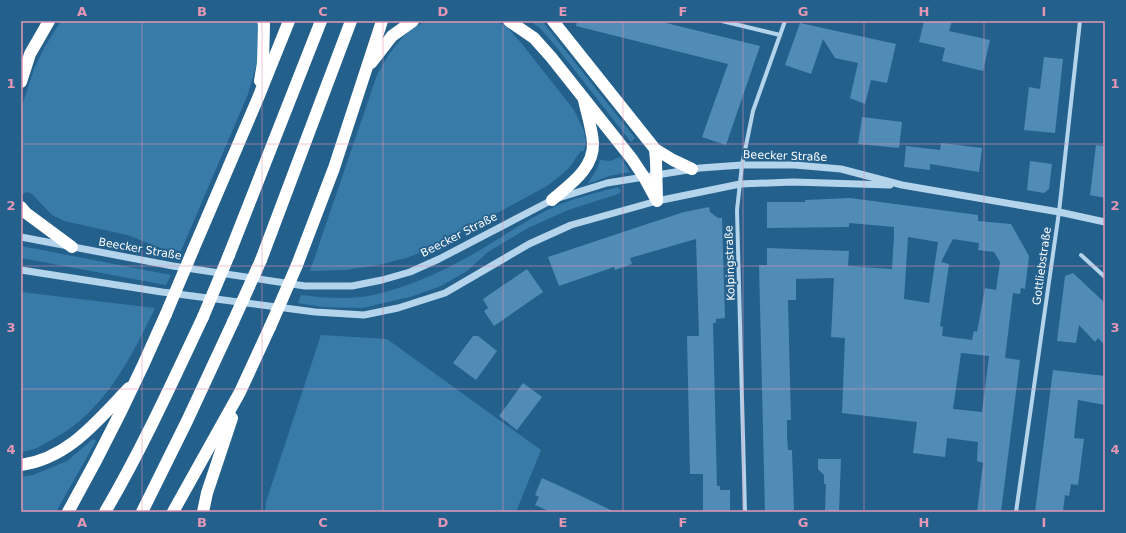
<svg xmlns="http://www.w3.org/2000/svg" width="1126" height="533" font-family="'DejaVu Sans',sans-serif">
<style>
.green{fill:#387ba9}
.building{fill:#508cb5;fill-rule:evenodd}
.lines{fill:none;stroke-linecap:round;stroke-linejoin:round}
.minor{stroke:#b3d4eb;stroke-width:4}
.tertiary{stroke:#b3d4eb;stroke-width:7}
.motorway{stroke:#fff;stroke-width:12}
.motorway-bridge{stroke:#fff;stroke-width:12}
.grid{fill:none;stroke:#e497b5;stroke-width:1;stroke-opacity:0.55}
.labels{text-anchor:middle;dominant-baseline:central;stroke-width:3.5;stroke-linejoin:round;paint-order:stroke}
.street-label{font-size:11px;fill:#fff;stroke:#24608c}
.neatline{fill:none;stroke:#e497b5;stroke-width:1.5}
.grid-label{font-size:13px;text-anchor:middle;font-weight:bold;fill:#e497b5}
</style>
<rect width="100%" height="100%" fill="#24608c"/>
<g class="green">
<path d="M61 21H257L258 25 257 63 248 94 181 251 161 248 127 235 64 221 52 215 32 194 27 192 21 195V109L34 69 44 48Z"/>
<path d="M428 21H497L508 28 522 44 574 110 584 131 586 143 584 151H581C577 155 575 160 572 164 565 173 556 179 547 186L433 248 406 258 378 265 346 270 310 271 377 75C388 55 404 28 428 21Z"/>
<path d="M530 21H542L635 138 631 142 558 49 540 28Z"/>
<path d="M620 157 630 172 609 176 590 183H588L597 169 600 160 610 161Z"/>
<path d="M617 187 621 190V192L618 194 568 210 528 228 488 252 467 271 441 286 410 297 362 308 323 307 298 303 301 295C321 298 341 299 362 297 403 291 449 269 485 247 508 233 531 217 556 206 575 198 596 193 617 187Z"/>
<path d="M21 246 171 275 166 285 21 258Z"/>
<path d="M21 292 155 308C131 358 105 410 55 438 42 445 36 450 21 452Z"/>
<path d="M321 335 387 339 541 450 516 512H265L266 502Z"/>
<path d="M93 439 96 441 56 512H21V477L33 475 67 461Z"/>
</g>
<g class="building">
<path d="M577 21H658L760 46 726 145 702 137 728 64 576 26Z"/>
<path d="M924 21H952L949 31 990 40 983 71 942 61 945 48 919 42Z"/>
<path d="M800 23 896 44 887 83 871 80 865 104 850 98 858 63 835 58 823 39 811 74 785 65Z"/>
<path d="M1044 57 1063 59 1055 133 1024 130 1029 87 1040 89Z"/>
<path d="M862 117 902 122 899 148 858 144Z"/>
<path d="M941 143 982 148 979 172 930 164V170L904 167 906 146 940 150Z"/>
<path d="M1096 145 1105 146V198L1090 195Z"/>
<path d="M1030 161 1052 164 1049 189 1044 193 1027 190Z"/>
<path d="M850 198 978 215V221L1011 224 1029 256 1025 289 1021 288 1020 294 1013 293 1005 358 1020 360 1001 512H977L983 463 977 461 978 442 947 438 945 457 913 453 917 422 842 413 845 338 831 337 834 278 796 279V300H788L791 420H787V436L788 450H792L794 510H792V512H765L759 265H767V248L849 251 848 266 892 269 894 235V227L849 223V227L767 228V202H805V200ZM908 237 938 242 929 303 904 299ZM953 239 979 243 978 250 994 252 1000 262 996 290 985 288 977 332 974 331 972 340 942 336 943 327 940 326 949 264 941 262ZM961 353 989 356 982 412 953 409Z"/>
<path d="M709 207 710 212 718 218H722L725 318 716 319V323H713L717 486H720V490H730V512H703V474H690L687 336H699L696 239 630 258 632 264 615 270 614 267 559 286 548 257 641 226 684 212Z"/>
<path d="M527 269 543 292 494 326 484 311 488 308 483 299Z"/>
<path d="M1073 273 1105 303V345L1098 338 1095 342 1079 325 1076 343 1057 341 1065 276Z"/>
<path d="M473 336H478L497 351 476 380 453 363Z"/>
<path d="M1053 370 1105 376V405L1078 400 1074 438 1084 439 1078 485 1071 484 1069 496 1065 495 1063 512H1035Z"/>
<path d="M523 383 542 397 517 430 499 416Z"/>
<path d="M818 459H841L839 512H825L826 484H824V475L818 469Z"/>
<path d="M542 478 564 488 615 512H551L535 505 539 497 535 495Z"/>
</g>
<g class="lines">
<g class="minor">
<path d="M722 21 780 35"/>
<path d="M1081 255 1105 277"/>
<path d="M745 512 737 210 742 165 753 111 785 21"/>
<path d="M1016 512 1059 212 1080 21"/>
</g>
<g class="tertiary">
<path d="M21 237 173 266 305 286H352L382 280 410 272 439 259 552 200 607 183 700 168 742 165H795L841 169 902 185 1059 212 1105 222"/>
<path d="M21 270 162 292 315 312 364 315 398 308 445 293 529 244 571 225 657 201 740 184 793 182 890 185"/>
</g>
<g class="motorway">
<path d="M509 21 534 38 551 57 632 159 644 177 657 201"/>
<path d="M553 21 655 149 673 160 692 169"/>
<path d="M371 63 392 36 413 21"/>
<path d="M260 81 263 63 264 24 263 21"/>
<path d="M21 82 30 54 49 21"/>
<path d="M655 149 656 161 657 200"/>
<path d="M552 200C569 185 594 169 593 143 592 129 587 114 584 100"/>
<path d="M21 207 26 213 72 247"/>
<path d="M193 250 258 98 289 21"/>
<path d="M229 255 321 21"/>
<path d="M261 260 351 21"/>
<path d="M297 265 334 168 382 21"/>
<path d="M21 465C69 458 97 421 129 388"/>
<path d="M68 512C104 448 137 381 166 314"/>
<path d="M105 512C142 449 172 383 203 317"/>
<path d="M142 512 187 421 233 322"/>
<path d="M173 512 240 392 270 327"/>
<path d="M203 512 207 493 232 418"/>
</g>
<g class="motorway-bridge">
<path d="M166 314 193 250"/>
<path d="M203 317 229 255"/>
<path d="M233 322 261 260"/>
<path d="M270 327 297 265"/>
</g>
</g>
<path class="grid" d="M142 21V512M262 21V512M383 21V512M503 21V512M623 21V512M743 21V512M864 21V512M984 21V512M21 144H1105M21 266H1105M21 389H1105"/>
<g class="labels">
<g class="street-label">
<text transform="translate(785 156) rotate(2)">Beecker Straße</text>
<text transform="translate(459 235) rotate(-27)">Beecker Straße</text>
<text transform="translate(140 249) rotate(10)">Beecker Straße</text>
<text transform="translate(730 263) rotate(-92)">Kolpingstraße</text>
<text transform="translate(1042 266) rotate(-82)">Gottliebstraße</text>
</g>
</g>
<rect width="1126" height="533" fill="none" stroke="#24608c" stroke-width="44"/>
<rect x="22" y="22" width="1082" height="489" class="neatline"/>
<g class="grid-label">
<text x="82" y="16">A</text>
<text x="202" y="16">B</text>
<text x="323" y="16">C</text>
<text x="443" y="16">D</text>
<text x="563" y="16">E</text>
<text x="683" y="16">F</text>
<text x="803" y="16">G</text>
<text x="924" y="16">H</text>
<text x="1044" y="16">I</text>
<text x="11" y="88">1</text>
<text x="1115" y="88">1</text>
<text x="11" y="210">2</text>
<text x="1115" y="210">2</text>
<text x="11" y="332">3</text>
<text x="1115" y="332">3</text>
<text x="11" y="454">4</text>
<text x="1115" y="454">4</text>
<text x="82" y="527">A</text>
<text x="202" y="527">B</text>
<text x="323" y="527">C</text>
<text x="443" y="527">D</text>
<text x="563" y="527">E</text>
<text x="683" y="527">F</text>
<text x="803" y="527">G</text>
<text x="924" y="527">H</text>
<text x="1044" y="527">I</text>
</g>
</svg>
